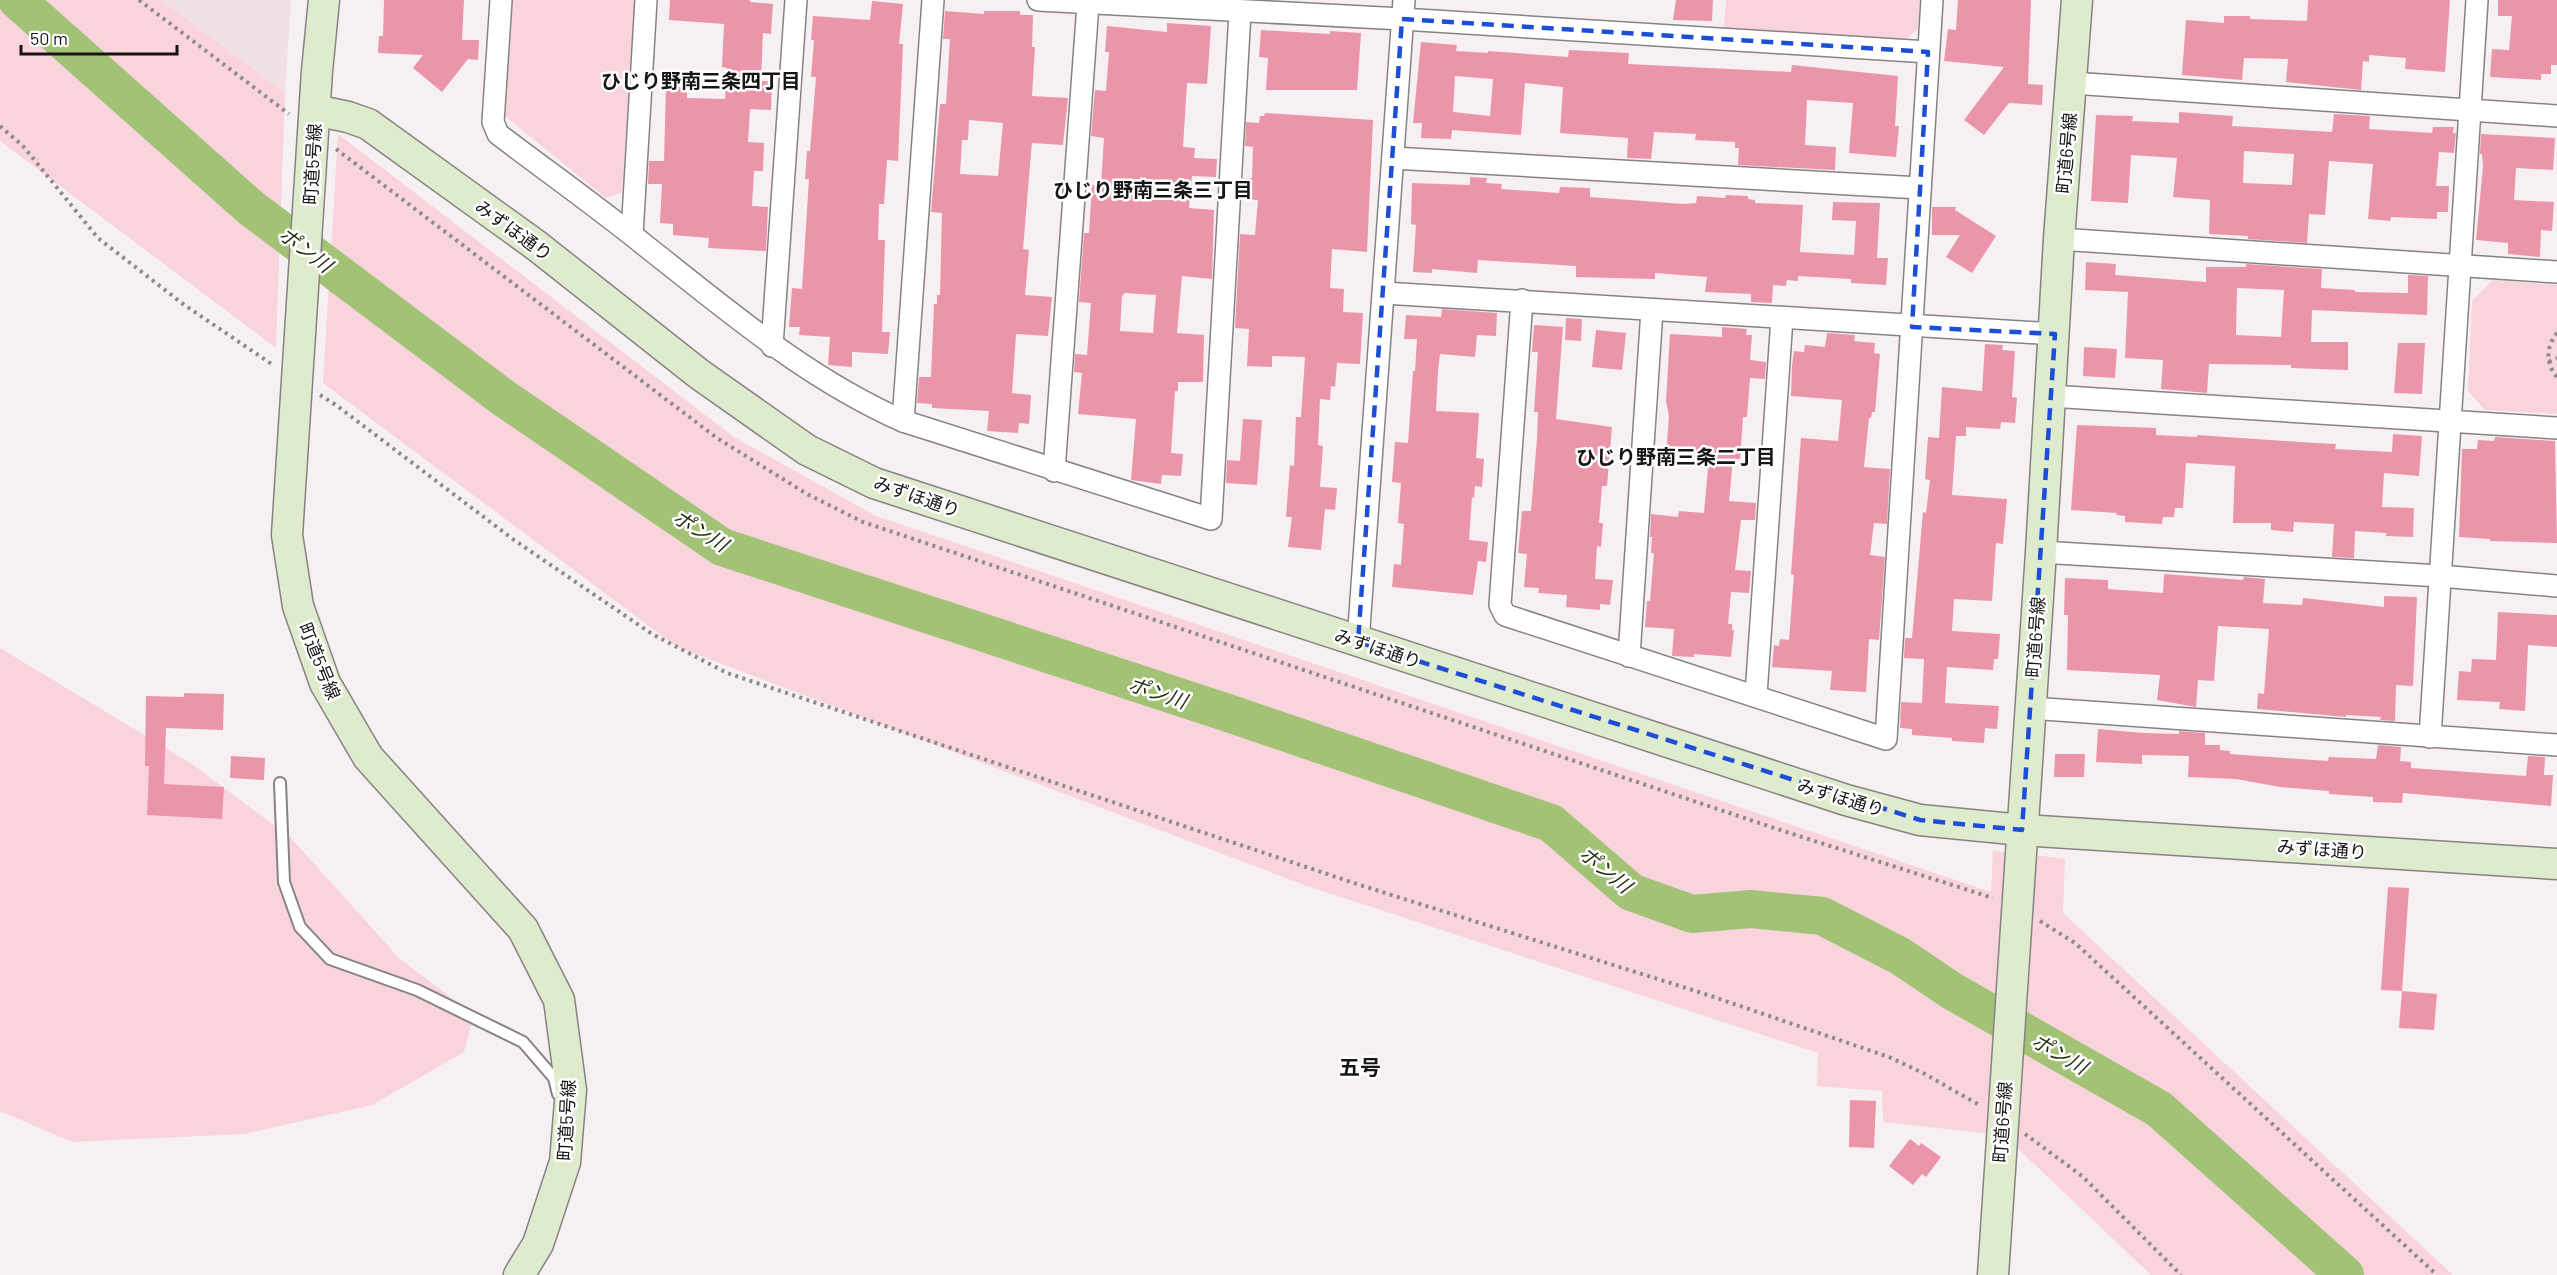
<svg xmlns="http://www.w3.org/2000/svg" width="2557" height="1275" font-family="Barlow,'Noto Sans JP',sans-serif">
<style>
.built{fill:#f1e1e5}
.green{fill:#f9d4dc}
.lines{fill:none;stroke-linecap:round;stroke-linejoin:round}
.river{stroke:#a2c276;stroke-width:38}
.building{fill:#eb95ab;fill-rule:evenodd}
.lane-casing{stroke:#878283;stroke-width:14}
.street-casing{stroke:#878283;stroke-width:24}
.secondary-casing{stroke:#878283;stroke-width:33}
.path{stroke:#8e8a8b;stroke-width:4;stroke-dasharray:3 4.5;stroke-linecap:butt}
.lane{stroke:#fff;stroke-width:10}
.street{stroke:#fff;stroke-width:21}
.secondary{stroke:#dfebcd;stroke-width:30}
.marked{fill:none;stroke:#1d4ed8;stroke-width:4.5;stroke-dasharray:12 8;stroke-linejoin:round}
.labels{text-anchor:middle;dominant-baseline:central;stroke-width:5;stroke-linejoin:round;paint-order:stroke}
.street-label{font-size:18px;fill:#171516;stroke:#fff}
.neighbourhood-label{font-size:20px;font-weight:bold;fill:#171516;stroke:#fff}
.water-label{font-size:20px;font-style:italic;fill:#243010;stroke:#fff}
.quarter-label{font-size:21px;font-weight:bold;fill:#171516;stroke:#fff}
</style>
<rect width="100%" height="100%" fill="#f7f0f2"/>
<path class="built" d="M161 0H291L285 93Z"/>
<g class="green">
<path d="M0 0H161L285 93 276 348 0 141Z"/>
<path d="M510 0H635L622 192 606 198 505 116Z"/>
<path d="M1726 0H1920L1918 29 1906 39 1724 28Z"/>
<path d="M338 134 734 437 876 516 1991 892 1993 850 2020 855 2001 1135 1883 1122 1882 1091 1817 1086 1818 1053 1307 886 677 647 323 383Z"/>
<path d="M2493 280 2557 285V414L2485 410 2468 391 2472 301Z"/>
<path d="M0 648 192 764 291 838 400 959 474 1015 464 1052 372 1105 244 1134 72 1142 0 1111Z"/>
<path d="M2027 854 2065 859 2063 913 2453 1275H2151L2014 1145Z"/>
</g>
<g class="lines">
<path class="river" d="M17 0 251 208 505 399 722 547 1228 713 1551 823 1631 892 1692 914 1751 909 1822 916 1900 956 1952 991 2159 1109 2345 1275"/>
</g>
<g class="building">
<path d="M384 0H464L462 40H479L478 60 468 59 442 92 413 68 423 55 378 53 379 36H383Z"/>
<path d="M670 0H750V2L773 4 771 34 763 33 761 81H772L771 110 750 109 748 142 764 143 763 171H754L752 206 768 207 766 251 708 248 709 238 673 235V224L660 223 662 184H648L649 161H664L666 87H687V98L725 99 727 68 722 67 724 24 669 20Z"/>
<path d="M1676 0H1713L1712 21 1673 20Z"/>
<path d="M1958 0H2031L2028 84 2043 85 2042 105 2009 103 1984 135 1964 120 2004 67 1944 61 1948 29 1956 30Z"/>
<path d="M2308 0H2450L2445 72 2405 69 2406 58 2369 55V62L2363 61 2361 90 2286 82 2288 59 2244 58 2242 80 2182 75 2186 20 2224 23V16H2250V19L2307 21Z"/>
<path d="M2498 0H2557V65H2551V74H2541V80L2490 77 2492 49 2509 50 2512 16H2498Z"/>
<path d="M872 1 903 4 899 44H903L898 161 887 160 884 204H879L878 240H885L882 332H890L888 354 852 352V367L828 365 830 337 799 335 800 327H789L792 288 802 289 809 179H805L807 151H810L816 77H811L814 40H811L813 16 870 20Z"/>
<path d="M945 11 984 14V11H1020V15H1033L1032 47H1035L1032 96 1068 98 1063 145 1032 143 1031 153 1023 249 1029 250 1025 295 1052 297 1048 336 1016 334 1012 393 1031 395 1029 424 1019 423 1018 433 987 431 989 411 932 408V404L917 403 919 377H931L934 304H937V295H940L942 213 931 212 940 104H946L950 39H943ZM969 120 1003 123 998 176 960 174 962 140H968Z"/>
<path d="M1167 23 1211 26 1207 84 1187 83 1183 147 1195 148 1194 158 1217 159 1216 177 1192 176 1189 208 1214 210 1212 279 1182 276 1177 333 1204 335 1203 382H1178V391H1175L1171 453 1183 454 1181 476 1162 475 1161 484 1131 480 1136 419 1078 414 1082 373 1074 372 1075 354 1087 355 1091 303 1079 302 1084 233H1089L1092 185H1101L1104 138 1091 136 1095 90 1106 91 1109 52H1105L1107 26 1167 32ZM1125 293 1156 295 1153 333 1120 331 1122 296Z"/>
<path d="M1261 30 1330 34V31L1361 33 1357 90H1266L1268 58 1259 57Z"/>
<path d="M1421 42 1457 45 1456 51 1488 53V51L1568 57 1569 50 1629 53 1628 64 1791 72 1792 65 1898 76 1895 126H1899L1896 157 1849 153 1853 103 1807 100 1805 145 1836 147 1835 170 1738 165 1739 148H1735V142L1695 140 1696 134 1654 132 1651 159 1627 158 1628 138 1560 133 1563 87 1525 83 1521 135 1452 130 1451 139 1421 138 1422 123H1413ZM1455 76 1493 79 1490 116 1453 112Z"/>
<path d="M2179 112 2233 116 2232 126 2332 132 2334 114 2370 116 2369 129 2432 133 2433 127H2454L2453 133H2456L2454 153 2439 152 2436 186H2449L2448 212H2437V219L2391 217 2390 221 2368 219 2373 164 2329 161 2325 215 2309 214 2307 243 2248 239V236L2209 234 2210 200 2173 197 2177 158 2131 155 2128 203 2091 201 2096 115 2133 116 2132 121 2179 123ZM2244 151 2294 154 2292 185 2243 183Z"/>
<path d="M1265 113 1373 120 1367 252 1332 249 1330 288 1344 289 1343 312 1363 313 1360 364 1337 363 1335 387 1331 386 1330 400 1320 399 1318 445 1323 446 1320 487 1337 488 1335 510 1325 509 1321 550 1288 547 1292 517H1286L1290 465 1294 466 1296 417H1301L1305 357 1272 356V367L1247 366 1249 329 1235 328 1240 234 1255 235 1258 200 1242 199 1243 178H1252L1253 147 1245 146 1246 122 1259 123 1260 116H1264Z"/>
<path d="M2481 134 2555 138 2553 170 2516 168 2514 200 2554 202 2552 231 2541 230 2540 257 2508 254V243L2476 240 2483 167 2482 154H2480Z"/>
<path d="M1470 177 1487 178 1486 183 1502 184 1501 189 1559 193 1560 187 1590 188V197L1683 204 1696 203 1697 196 1725 198 1726 195 1748 196V199L1755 200V203L1803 205 1800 252 1854 255 1856 221 1832 220 1833 202 1880 203 1877 258H1888L1886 285 1851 283V279L1798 276V281L1787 280 1786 286 1773 285 1772 303 1751 302V294L1705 292 1707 277 1655 273V279L1576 277V266L1478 260 1477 273 1432 269V273L1413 272 1416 225 1411 224 1412 183 1470 185Z"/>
<path d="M1932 207H1956L1955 210 1996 236 1972 273 1946 257 1960 235H1932Z"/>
<path d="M2086 262 2116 264 2115 275 2206 282V267H2246V264L2322 269 2321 288 2355 290V292L2408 293V275L2428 276 2427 315 2312 310 2311 342H2348V370L2291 368V365L2209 364 2207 393 2161 389 2163 360 2125 358 2128 292 2085 290ZM2237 288 2284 290 2281 337 2236 335Z"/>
<path d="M1442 309 1497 313 1496 336 1477 335 1475 357 1440 354 1438 370 1436 411 1479 413 1476 458 1484 459 1482 487 1475 486 1474 498 1472 497 1469 540 1488 542 1486 562 1478 561 1473 595 1392 587 1394 564 1401 565 1404 524 1398 523 1401 483 1392 482 1395 442 1408 443 1413 371H1415L1417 339H1404L1406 315 1441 317Z"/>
<path d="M1566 318 1582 319 1581 341 1565 340Z"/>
<path d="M1534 325 1563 327 1556 419 1612 427 1607 486H1602L1599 523H1603L1601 547 1597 546 1595 579 1613 580 1610 605 1600 604V610L1566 607 1567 595 1538 593 1539 588 1524 587 1527 554 1518 553 1522 511H1531L1537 439 1538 412H1534L1538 352H1532Z"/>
<path d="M1722 327 1747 329 1746 335H1752L1750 360 1766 362 1765 379 1750 378 1747 417H1743L1740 459H1733L1729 501 1756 503 1755 520H1741L1735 570 1751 571 1749 593 1731 592 1728 624H1732V630H1734L1731 657 1694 654V657L1672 656 1674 629 1645 627 1647 601H1650L1654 553H1651L1652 537H1650L1651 514 1678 517 1679 511 1704 513 1709 458 1666 455 1669 416 1666 401 1670 334 1722 337Z"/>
<path d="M1596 330 1626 333 1622 370 1592 367Z"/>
<path d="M1827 333 1855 335 1854 341 1875 343 1874 353 1880 354 1875 412H1872L1871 418H1869L1864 467 1890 469 1887 524 1874 523 1870 555 1885 557 1879 640 1869 639 1866 692 1830 690 1832 671 1772 667 1774 645 1779 646 1780 639 1789 640 1794 575 1791 574 1801 438 1838 441 1842 400 1791 396 1792 365 1794 351 1804 352 1805 345 1825 347Z"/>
<path d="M2398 343H2425L2422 394 2394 393Z"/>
<path d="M1985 344 2003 345 2002 350 2015 351 2012 397 2017 398 2015 423 2001 422 2000 429 1966 427V436H1956L1952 495 2007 499 2003 544 1996 543 1992 601 1954 599 1952 631 2000 634 1998 659H1994L1993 670 1947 667 1945 703 1999 706 1997 729 1985 728 1984 743 1952 741V738L1912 735V729L1900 728 1901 702 1922 703 1924 659 1904 658 1905 638H1912L1923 512 1926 513 1930 480 1925 479 1928 437 1939 438 1942 387 1982 391Z"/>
<path d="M2084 347 2117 349 2115 378 2083 376Z"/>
<path d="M1243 419 1262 420 1257 485 1226 483 1227 460 1240 461Z"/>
<path d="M2077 425 2156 428V435L2197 437V435L2315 443 2336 444 2335 449 2392 452 2393 434 2422 436 2419 476 2384 473 2382 507 2414 508 2413 537 2386 536V533L2355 531 2354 558 2332 557 2334 524 2294 522 2293 532 2271 530V523H2233L2235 466 2186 463 2183 508H2175L2174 517H2163L2162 524 2125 522V516L2116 515 2117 513 2071 510Z"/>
<path d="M2495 437 2555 441 2557 543 2490 541V539L2459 537 2462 449H2477L2478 440 2494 441Z"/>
<path d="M2164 574 2243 580 2244 577 2265 579 2263 603 2302 605 2303 598 2384 607V596L2417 597 2413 686 2396 685 2395 721 2380 720 2381 717 2346 715V717L2257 709 2258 693 2264 694 2269 629 2218 626 2214 681 2198 680 2196 707 2157 700 2160 675 2067 670 2068 615H2064L2065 578 2108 580V589L2163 593Z"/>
<path d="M2498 612 2557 615V647L2528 645 2525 711 2499 709 2500 702 2457 700 2459 671 2471 672 2472 659 2496 660Z"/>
<path d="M184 693 224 694 223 730 166 728 164 784 224 787 222 819 147 815 149 766H145L146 696 184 697Z"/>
<path d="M2098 729 2144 733 2179 734V731L2205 733V745H2220V750L2230 751V754L2328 761 2329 757 2376 759 2378 745 2401 747 2400 761 2411 762V768L2526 776 2528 756 2545 757 2544 775H2553L2551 806 2403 793 2402 803 2373 802V797L2329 794V791L2280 787 2236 779 2188 777 2189 756 2142 755V764L2096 762Z"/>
<path d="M2055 754H2085L2084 777H2054Z"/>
<path d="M231 756 265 758 264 780 230 778Z"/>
<path d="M2388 887 2409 888 2402 991 2381 990Z"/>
<path d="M2402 991 2437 994 2434 1030 2399 1028Z"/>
<path d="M1850 1100 1876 1101 1874 1148 1849 1147Z"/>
<path d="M1910 1139 1919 1146 1921 1143 1941 1157 1926 1177 1922 1174 1913 1185 1889 1166Z"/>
</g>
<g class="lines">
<defs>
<path id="lane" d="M280 783 284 882 300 927 330 959 417 990 523 1042 554 1078 558 1094"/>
<g id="street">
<path d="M501 0 493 122 498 134C548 172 599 208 647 247 730 312 806 378 903 421L1211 519 1240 12"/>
<path d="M1038 0 1402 19 1928 52"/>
<path d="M2072 83 2557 116"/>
<path d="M1393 158 1920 188"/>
<path d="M632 234 646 0"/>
<path d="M2059 239 2557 272"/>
<path d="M1384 293 2055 334"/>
<path d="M1522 300 1500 605 1505 615 1886 739 1932 0"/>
<path d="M772 346 796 0"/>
<path d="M2050 396 2557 428"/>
<path d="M903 421 933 0"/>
<path d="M1054 471 1088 4"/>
<path d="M2041 552 2440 576 2557 586"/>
<path d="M1358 642 1404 0"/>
<path d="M1629 656 1652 310"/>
<path d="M1756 695 1782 318"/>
<path d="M2030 708 2557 745"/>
<path d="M2430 737 2477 0"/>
</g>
<g id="secondary">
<path d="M324 0 317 71 287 535 298 606 325 683 368 757 523 929 559 1000 571 1090 565 1162 538 1244 519 1275"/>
<path d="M315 110 348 117 368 124 537 246 699 374 807 450 874 483 1846 800 1920 820 2022 830 2557 864"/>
<path d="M1993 1275 2041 552 2059 239 2077 0"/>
</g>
</defs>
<use href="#lane" class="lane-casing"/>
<use href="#street" class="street-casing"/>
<use href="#secondary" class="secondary-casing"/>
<g class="path">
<path d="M139 0 289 114"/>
<path d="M0 126 23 146 98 238 183 304 273 365"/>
<path d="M336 149 717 438 807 494 863 522 1777 829 1993 898"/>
<path d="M2557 333C2546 347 2545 363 2557 377"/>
<path d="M2549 362 2557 358"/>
<path d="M320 395 336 405 514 540 652 634 727 673 1360 885 1702 993 1889 1057 1925 1074 1981 1106"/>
<path d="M2040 921 2075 943 2437 1275"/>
<path d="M2025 1134 2082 1176 2181 1275"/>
</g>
<use href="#lane" class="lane"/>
<use href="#street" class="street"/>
<use href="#secondary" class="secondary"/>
</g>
<path class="marked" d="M1402 19 1928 52 1912 327 2055 334 2022 830 1920 820 1358 642Z"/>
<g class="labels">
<g class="street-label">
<text transform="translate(2066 153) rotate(-85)">町道6号線</text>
<text transform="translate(312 164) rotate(-87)">町道5号線</text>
<text transform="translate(514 230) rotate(36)">みずほ通り</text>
<text transform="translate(917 496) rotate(19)">みずほ通り</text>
<text transform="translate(2035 637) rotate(-86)">町道6号線</text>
<text transform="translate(1378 648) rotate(18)">みずほ通り</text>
<text transform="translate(320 661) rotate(68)">町道5号線</text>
<text transform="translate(1841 797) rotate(17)">みずほ通り</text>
<text transform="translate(2322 849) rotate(4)">みずほ通り</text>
<text transform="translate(566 1120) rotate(-87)">町道5号線</text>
<text transform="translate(2002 1122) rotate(-86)">町道6号線</text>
</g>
<g class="neighbourhood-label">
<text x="701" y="80">ひじり野南三条四丁目</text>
<text x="1153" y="189">ひじり野南三条三丁目</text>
<text x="1676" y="456">ひじり野南三条二丁目</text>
</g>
<g class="water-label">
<text transform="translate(306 249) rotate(37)">ポン川</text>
<text transform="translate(701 530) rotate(32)">ポン川</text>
<text transform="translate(1158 692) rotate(18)">ポン川</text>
<text transform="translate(1606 869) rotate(39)">ポン川</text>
<text transform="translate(2060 1053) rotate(30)">ポン川</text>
</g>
<g class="quarter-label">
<text x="1360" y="1066">五号</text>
</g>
</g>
<path d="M21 45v9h156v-9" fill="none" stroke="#171516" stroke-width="3"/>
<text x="30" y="45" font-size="18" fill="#171516" stroke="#ffffff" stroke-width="4.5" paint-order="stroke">50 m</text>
</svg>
